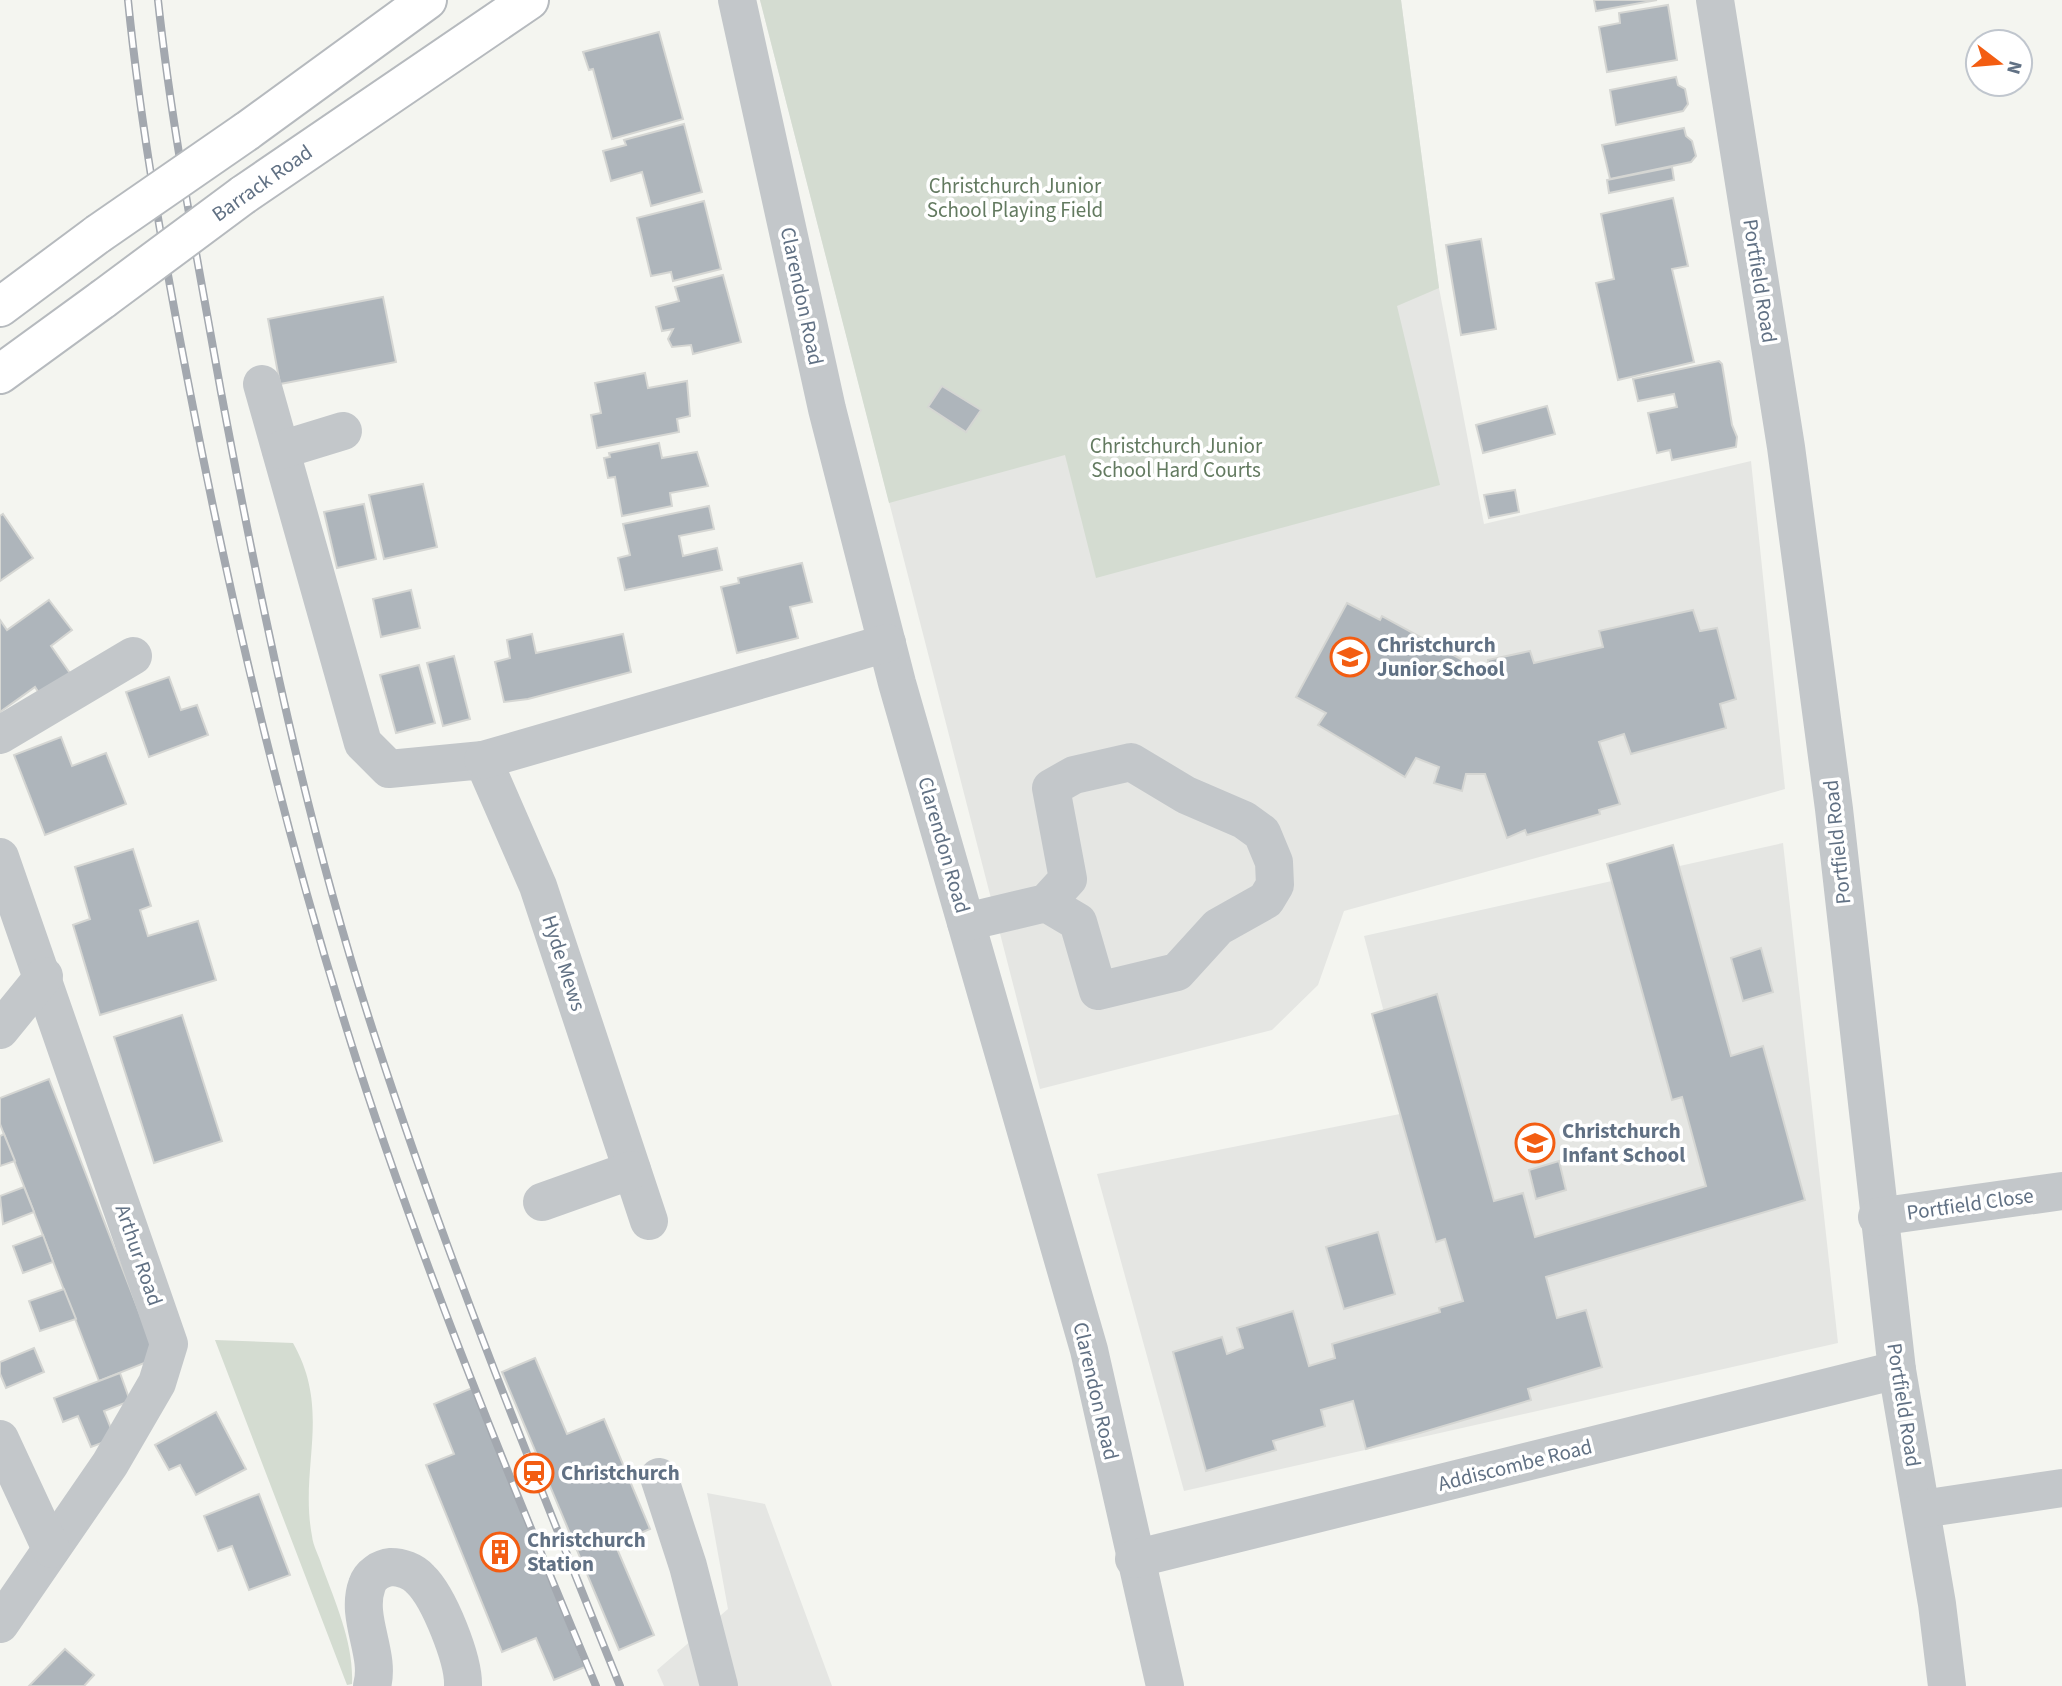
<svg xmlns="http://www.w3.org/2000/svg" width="2062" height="1686" font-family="'Source Sans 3',sans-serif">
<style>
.built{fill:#e5e6e3}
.green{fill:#d4dcd1}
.building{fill:#aeb5bb;stroke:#d5d6d3;stroke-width:2}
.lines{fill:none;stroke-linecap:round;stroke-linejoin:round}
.major-casing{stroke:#b6babe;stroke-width:42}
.minor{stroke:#c3c7ca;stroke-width:38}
.major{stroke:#fff;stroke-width:38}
.rail-casing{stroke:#a3a8af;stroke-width:8}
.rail{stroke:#fff;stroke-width:5;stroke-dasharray:16;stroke-linecap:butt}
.major-bridge-casing{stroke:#b6babe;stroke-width:42;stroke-linecap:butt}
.major-bridge{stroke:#fff;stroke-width:38}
.labels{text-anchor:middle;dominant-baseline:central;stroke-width:7;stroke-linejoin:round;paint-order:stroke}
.street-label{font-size:21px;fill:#617184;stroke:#fff}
.park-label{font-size:21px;fill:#637a60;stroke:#fff}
.poi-label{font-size:21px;font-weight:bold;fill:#617184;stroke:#fff;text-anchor:start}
</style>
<rect width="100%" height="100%" fill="#f4f5f0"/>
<g class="built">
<path d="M760 0H1401L1439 288 1484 524 1751 461 1785 789 1344 911 1318 985 1272 1030 1040 1089Z"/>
<path d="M1783 843 1838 1343 1184 1491 1097 1174 1410 1112 1364 936Z"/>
<path d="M707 1493 765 1504 832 1686H664L657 1670 728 1609Z"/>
</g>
<g class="green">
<path d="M760 0H1401L1439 288 1397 306 1440 485 1096 578 1065 455 889 503Z"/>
<path d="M215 1340 293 1343C332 1412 299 1467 312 1536 313 1546 319 1556 322 1566 336 1604 354 1644 352 1684L347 1685Z"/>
</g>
<g class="building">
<path d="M1594 0H1657L1596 11Z"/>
<path d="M1668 5 1677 60 1607 72 1599 27 1620 23 1619 13Z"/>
<path d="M659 32 683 119 612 139 593 69 589 70 583 52Z"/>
<path d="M1676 77 1678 85 1685 89 1688 104 1683 111 1616 125 1610 90Z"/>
<path d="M684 124 702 192 651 206 642 172 611 181 603 151 626 145 624 140Z"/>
<path d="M1684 128 1686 136 1692 141 1696 156 1691 162 1610 179 1602 145Z"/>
<path d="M1672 167 1674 180 1609 193 1607 180Z"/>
<path d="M1673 198 1688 266 1672 269 1694 362 1618 380 1596 283 1614 279 1601 214Z"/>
<path d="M704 201 721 269 673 281 671 272 651 276 637 218Z"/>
<path d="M1481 239 1496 329 1461 335 1446 245Z"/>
<path d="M723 275 741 342 693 354 691 345 672 347 668 339 673 329 662 331 656 307 679 301 675 287Z"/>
<path d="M383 297 396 362 280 384 268 319Z"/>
<path d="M1719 361 1722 364 1732 425 1737 437 1736 447 1672 460 1670 450 1657 453 1648 413 1677 407 1674 394 1638 401 1633 379Z"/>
<path d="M645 373 648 388 687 381 690 416 677 419 679 432 597 448 591 415 601 413 595 383Z"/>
<path d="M942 386 981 410 966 432 928 407Z"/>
<path d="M1547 406 1555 434 1483 453 1476 425Z"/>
<path d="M659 443 662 458 697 452 708 486 670 493 672 506 622 516 615 477 608 478 604 458 610 457 609 453Z"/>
<path d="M423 484 437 547 384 559 369 495Z"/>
<path d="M1515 490 1519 512 1489 518 1484 495Z"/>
<path d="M364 504 376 559 337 568 324 512Z"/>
<path d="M709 506 714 529 679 536 683 556 717 548 722 570 625 590 618 558 630 555 623 524Z"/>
<path d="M3 514 33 558 0 581V516Z"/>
<path d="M802 563 812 602 790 607 798 638 737 653 721 587 739 583 738 578Z"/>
<path d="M411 590 420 628 381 637 373 599Z"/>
<path d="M49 600 72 630 51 646 74 679 44 701 35 687 0 712V620L7 630Z"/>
<path d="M1347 603 1380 620 1382 616 1468 663 1465 670 1477 674 1490 672 1488 660 1530 651 1534 663 1603 647 1599 631 1693 610 1700 631 1717 628 1736 699 1720 704 1726 728 1631 754 1624 734 1599 742 1620 804 1599 810 1600 814 1527 835 1525 830 1507 838 1485 774H1466L1462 791 1434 783 1439 767 1416 758 1405 777 1318 725 1326 713 1296 697Z"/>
<path d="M532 634 536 653 623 634 631 672 528 699 504 702 495 662 510 658 507 640Z"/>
<path d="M454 656 470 719 443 726 427 663Z"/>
<path d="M419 665 435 723 396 733 380 675Z"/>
<path d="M169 677 181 710 197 705 208 735 149 757 126 692Z"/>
<path d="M61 737 72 766 106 753 126 804 45 835 14 755Z"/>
<path d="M1673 845 1731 1056 1763 1046 1805 1200 1546 1277 1557 1318 1586 1310 1602 1367 1528 1389 1531 1400 1366 1449 1353 1401 1321 1410 1325 1426 1273 1441 1276 1450 1206 1471 1173 1352 1222 1337 1227 1354 1243 1348 1237 1328 1293 1311 1309 1366 1335 1358 1332 1344 1440 1312 1439 1308 1463 1301 1445 1239 1436 1242 1372 1014 1437 994 1494 1201 1523 1193 1535 1237 1706 1186 1682 1097 1672 1100 1607 864Z"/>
<path d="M133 849 151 906 140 910 148 936 198 921 216 980 100 1015 73 925 90 919 75 867Z"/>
<path d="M1761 948 1773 992 1743 1001 1731 958Z"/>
<path d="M182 1015 222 1141 154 1163 114 1037Z"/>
<path d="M49 1079 157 1358 99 1381 0 1124V1098Z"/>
<path d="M4 1134 15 1161 0 1166V1136Z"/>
<path d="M1559 1161 1566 1190 1536 1199 1529 1170Z"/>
<path d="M24 1187 34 1212 3 1224 0 1196Z"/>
<path d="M1378 1232 1395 1294 1344 1309 1326 1247Z"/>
<path d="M43 1235 53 1262 23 1273 13 1246Z"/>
<path d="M64 1289 76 1319 40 1331 29 1301Z"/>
<path d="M34 1348 44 1372 6 1388 0 1374V1362Z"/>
<path d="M535 1358 567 1434 604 1419 650 1529 615 1544 654 1635 619 1650 502 1372Z"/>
<path d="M120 1373 130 1401 104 1411 115 1438 91 1447 78 1416 63 1422 54 1398Z"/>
<path d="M472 1388 585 1667 554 1680 536 1638 502 1652 426 1465 454 1454 434 1404Z"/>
<path d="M216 1412 246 1469 196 1495 180 1465 169 1470 155 1445Z"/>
<path d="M259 1494 290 1575 249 1590 232 1546 218 1551 204 1516Z"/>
<path d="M65 1649 94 1675 84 1686H29Z"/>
</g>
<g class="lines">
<defs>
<g id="major">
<path d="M247 131 427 0"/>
<path d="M243 195 529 0"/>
<path d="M0 307 98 234"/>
<path d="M0 374 103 299"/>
</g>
</defs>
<use href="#major" class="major-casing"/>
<g class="minor">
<path d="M737 0 827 409 897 683 1089 1350 1165 1686"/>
<path d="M1715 0 1786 447 1834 809 1897 1370 1937 1604 1947 1686"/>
<path d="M262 384 363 743 389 769 483 760 538 886 649 1221"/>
<path d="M281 450 343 431"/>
<path d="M0 735 133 656"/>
<path d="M483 760 887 643"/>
<path d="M0 857 169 1344 157 1383 110 1464 0 1624"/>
<path d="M966 922 1046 903 1068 879 1051 788 1074 775 1131 762 1186 795 1244 820 1262 833 1274 862 1275 885 1266 900 1218 927 1177 972 1098 991 1078 922 1046 903"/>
<path d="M0 1030 44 976"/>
<path d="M542 1202 632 1170"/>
<path d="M1877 1217 2062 1191"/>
<path d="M0 1439 51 1549"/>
<path d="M659 1477 688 1566 719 1686"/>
<path d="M1922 1509 2062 1488"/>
<path d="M1134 1559 1897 1370"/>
<path d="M372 1686C381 1654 355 1618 367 1585 370 1575 381 1568 391 1567 401 1567 413 1571 420 1579 439 1597 464 1660 463 1686"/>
</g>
<use href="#major" class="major"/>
<defs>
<g id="rail">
<path d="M128 0C141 131 165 263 190 392 234 620 288 847 359 1068 427 1278 511 1482 596 1686"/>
<path d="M158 0C172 131 198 262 221 392 262 611 307 830 377 1043 448 1261 534 1473 620 1686"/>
</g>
</defs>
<use href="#rail" class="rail-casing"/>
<use href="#rail" class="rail"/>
<defs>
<g id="major-bridge">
<path d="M98 234 247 131"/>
<path d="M103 299 243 195"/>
</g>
</defs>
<use href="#major-bridge" class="major-bridge-casing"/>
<use href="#major-bridge" class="major-bridge"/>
</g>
<defs>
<symbol id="school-ring" viewBox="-11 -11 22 22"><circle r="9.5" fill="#fff" stroke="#f35d12" stroke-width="1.5"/><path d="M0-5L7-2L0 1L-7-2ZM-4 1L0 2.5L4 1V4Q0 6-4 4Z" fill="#f35d12"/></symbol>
<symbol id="station-ring" viewBox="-11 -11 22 22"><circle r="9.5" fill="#fff" stroke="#f35d12" stroke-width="1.5"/><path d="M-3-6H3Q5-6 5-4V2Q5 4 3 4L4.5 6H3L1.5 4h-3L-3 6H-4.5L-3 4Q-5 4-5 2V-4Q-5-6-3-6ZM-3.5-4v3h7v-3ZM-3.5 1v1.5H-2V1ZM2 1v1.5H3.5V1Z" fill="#f35d12"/></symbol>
<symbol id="building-ring" viewBox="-11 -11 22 22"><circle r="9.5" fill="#fff" stroke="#f35d12" stroke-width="1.5"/><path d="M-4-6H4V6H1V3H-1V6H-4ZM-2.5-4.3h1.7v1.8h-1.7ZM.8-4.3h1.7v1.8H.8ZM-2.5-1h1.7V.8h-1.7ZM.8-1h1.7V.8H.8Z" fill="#f35d12"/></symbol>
</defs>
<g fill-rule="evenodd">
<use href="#school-ring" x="1328" y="635" width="44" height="44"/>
<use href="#school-ring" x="1513" y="1121" width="44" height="44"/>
<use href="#station-ring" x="512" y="1451" width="44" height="44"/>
<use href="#building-ring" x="478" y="1530" width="44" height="44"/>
</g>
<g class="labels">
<g class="street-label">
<text transform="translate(262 183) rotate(-35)">Barrack Road</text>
<text transform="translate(1760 281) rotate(81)">Portfield Road</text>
<text transform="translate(802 296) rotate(78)">Clarendon Road</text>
<text transform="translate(1837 842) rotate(-96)">Portfield Road</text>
<text transform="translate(944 845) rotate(74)">Clarendon Road</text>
<text transform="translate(564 963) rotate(72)">Hyde Mews</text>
<text transform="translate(1970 1204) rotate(-8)">Portfield Close</text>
<text transform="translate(139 1255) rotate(71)">Arthur Road</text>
<text transform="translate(1096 1391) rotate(77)">Clarendon Road</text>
<text transform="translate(1904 1405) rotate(81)">Portfield Road</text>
<text transform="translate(1515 1465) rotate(-14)">Addiscombe Road</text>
</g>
<g class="park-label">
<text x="1015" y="186">Christchurch Junior<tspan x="1015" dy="24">School Playing Field</tspan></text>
<text x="1176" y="446">Christchurch Junior<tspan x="1176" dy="24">School Hard Courts</tspan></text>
</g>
<g class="poi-label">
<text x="1377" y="645">Christchurch<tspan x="1377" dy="24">Junior School</tspan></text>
<text x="1562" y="1131">Christchurch<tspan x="1562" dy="24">Infant School</tspan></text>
<text x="561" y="1473">Christchurch</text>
<text x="527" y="1540">Christchurch<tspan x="527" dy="24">Station</tspan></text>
</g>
</g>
<g transform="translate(1999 63) rotate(106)"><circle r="33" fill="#ffffff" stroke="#c0c6ce" stroke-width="2"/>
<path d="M0-5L12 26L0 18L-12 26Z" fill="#f35d12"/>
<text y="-10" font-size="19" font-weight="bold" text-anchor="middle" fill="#617184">N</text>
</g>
</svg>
